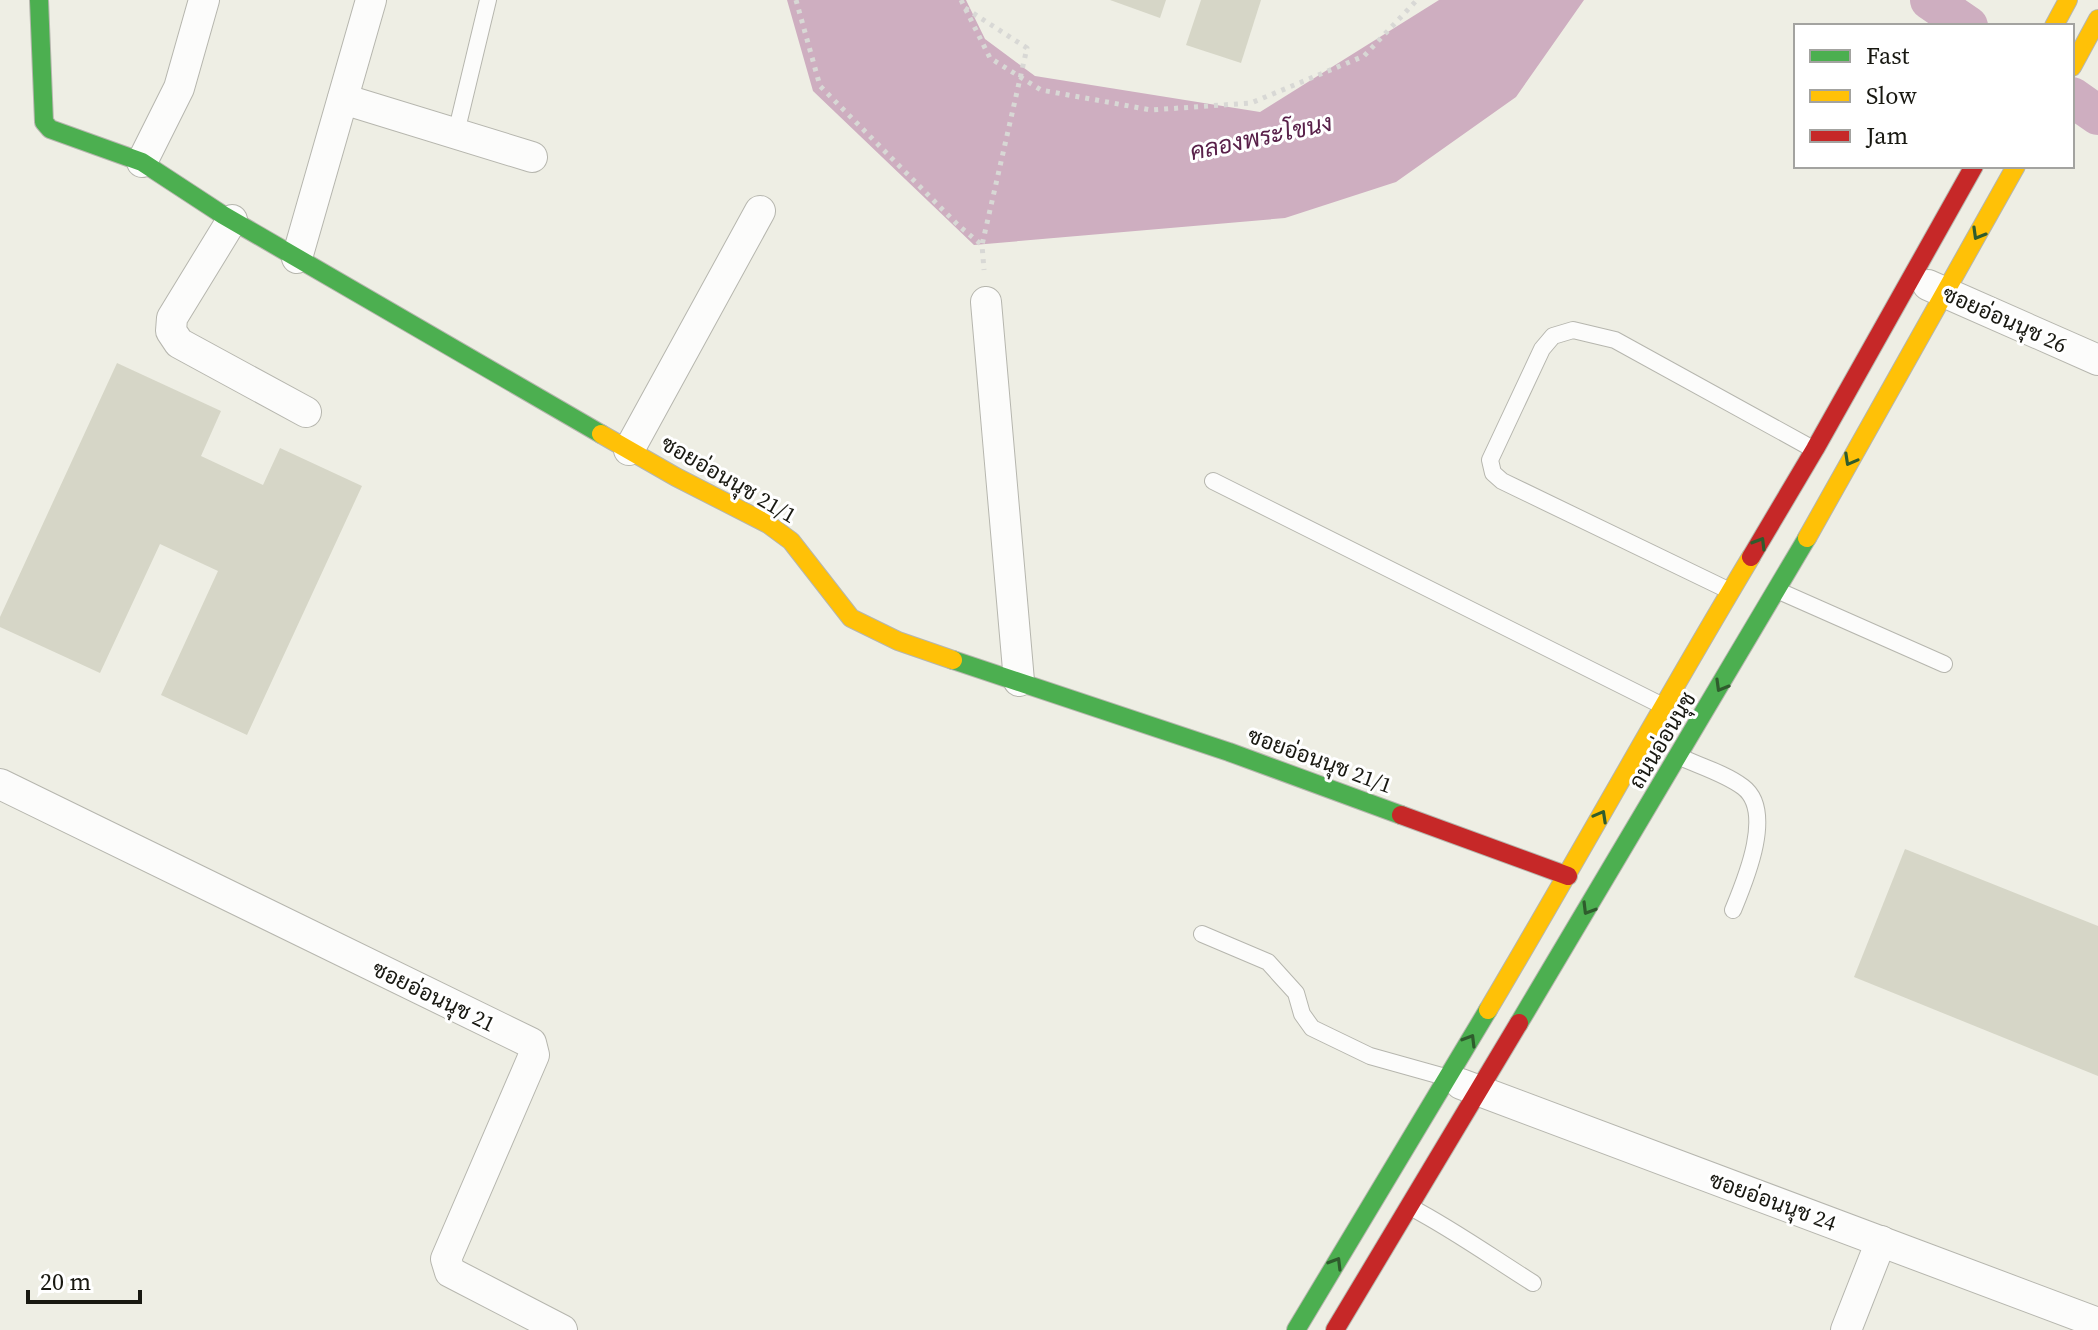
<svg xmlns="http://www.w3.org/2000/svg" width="2098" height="1330" font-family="'Source Serif 4',Sarabun,serif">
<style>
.water{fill:#ceaec0}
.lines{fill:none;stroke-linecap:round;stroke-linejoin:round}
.canal{stroke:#ceaec0;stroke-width:40}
.building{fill:#d6d6c7}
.lane-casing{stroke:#b6b6ae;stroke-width:18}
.street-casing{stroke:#b6b6ae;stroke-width:32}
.fast-casing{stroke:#b6b6ae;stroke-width:20}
.slow-casing{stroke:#b6b6ae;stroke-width:20}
.jam-casing{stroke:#b6b6ae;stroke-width:20}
.path{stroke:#d8d8d5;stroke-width:5;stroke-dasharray:4 6;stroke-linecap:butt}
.lane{stroke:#fcfcfb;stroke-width:16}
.street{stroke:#fcfcfb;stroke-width:30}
.fast{stroke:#4caf50;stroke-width:18}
.slow{stroke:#ffc107;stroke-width:18}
.jam{stroke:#c62828;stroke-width:18}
.oneway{stroke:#2f5c2d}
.labels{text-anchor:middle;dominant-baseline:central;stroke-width:6;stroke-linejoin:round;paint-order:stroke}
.street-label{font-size:22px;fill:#181811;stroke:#fff}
.water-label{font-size:24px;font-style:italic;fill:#59214a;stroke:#fff}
</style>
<rect width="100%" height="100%" fill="#eeeee4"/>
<path class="water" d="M787 0H966L985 39 1035 76 1260 112 1439 0H1584L1516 97 1396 182 1285 218 974 245 813 91Z"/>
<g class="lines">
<g class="canal">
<path d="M1930 0 1968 26"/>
<path d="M2072 97 2098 115"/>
</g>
</g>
<g class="building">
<path d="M1110 0H1166L1160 18Z"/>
<path d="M1201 0H1261L1241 63 1186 45Z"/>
<path d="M117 363 221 411 201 456 263 485 280 448 362 486 247 735 161 695 218 571 160 544 100 673 0 627V617Z"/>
<path d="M1905 849 2098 926V1076L1854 977Z"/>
</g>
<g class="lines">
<defs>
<g id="lane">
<path d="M456 133 488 0"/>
<path d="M1213 481 1661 705"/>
<path d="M1730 591 1502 481 1493 473 1490 460 1542 349 1553 336 1573 330 1615 340 1813 449"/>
<path d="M1779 591 1944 664"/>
<path d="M1680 757C1700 766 1726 774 1743 787 1775 811 1745 881 1733 910"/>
<path d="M1202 934 1268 962 1296 993 1302 1014 1312 1028 1370 1056 1445 1077"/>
<path d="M1412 1208C1454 1230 1493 1258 1533 1283"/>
</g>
<g id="street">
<path d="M343 99 532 157"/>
<path d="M142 162 179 88 204 0"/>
<path d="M232 220 172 318 171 331 179 343 306 412"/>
<path d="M297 258 371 0"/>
<path d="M1928 285 2098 360"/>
<path d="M986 302 1019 681"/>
<path d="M629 450 760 211"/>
<path d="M0 784 531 1043 534 1055 446 1259 450 1272 562 1330"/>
<path d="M1461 1084 2098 1323"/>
<path d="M1846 1330 1881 1241"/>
</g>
<g id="fast">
<path d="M39 0 44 122 50 129 142 162 223 215 601 434"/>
<path d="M953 660 1229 752 1401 815"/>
<path d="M1519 1023 1807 538"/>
<path d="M1296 1330 1488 1010"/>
</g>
<g id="slow">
<path d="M2054 26 2068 0"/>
<path d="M2072 67 2098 19"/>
<path d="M601 434 676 477 768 524 791 541 851 618 898 641 953 660"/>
<path d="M1807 538 2016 166"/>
<path d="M1488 1010C1577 860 1661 707 1751 557"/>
</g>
<g id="jam">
<path d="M1751 557 1815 449 1974 166"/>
<path d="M1401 815 1568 876"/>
<path d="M1335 1330 1519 1023"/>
</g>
</defs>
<use href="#lane" class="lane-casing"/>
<use href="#street" class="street-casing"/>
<use href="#fast" class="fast-casing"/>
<use href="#slow" class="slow-casing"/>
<use href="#jam" class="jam-casing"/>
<g class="path">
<path d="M796 0 820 86 959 226 982 245"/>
<path d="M961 0 990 58 1041 90 1151 110 1251 103 1364 56 1417 0"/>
<path d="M965 8 1027 48 982 245 984 270"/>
</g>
<use href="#lane" class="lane"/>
<use href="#street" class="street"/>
<use href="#fast" class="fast"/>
<use href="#slow" class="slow"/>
<use href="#jam" class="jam"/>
</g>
<defs><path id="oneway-chevron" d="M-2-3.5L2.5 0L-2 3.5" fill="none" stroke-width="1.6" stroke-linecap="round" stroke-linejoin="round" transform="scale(2)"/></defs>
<g class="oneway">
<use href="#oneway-chevron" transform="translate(1978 234) rotate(120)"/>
<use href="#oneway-chevron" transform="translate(1850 460) rotate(119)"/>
<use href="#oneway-chevron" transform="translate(1760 543) rotate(-59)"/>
<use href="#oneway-chevron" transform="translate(1721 686) rotate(120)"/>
<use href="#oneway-chevron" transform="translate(1601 816) rotate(-61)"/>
<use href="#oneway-chevron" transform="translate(1588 909) rotate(121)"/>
<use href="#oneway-chevron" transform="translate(1470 1040) rotate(-59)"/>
<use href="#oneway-chevron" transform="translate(1336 1263) rotate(-59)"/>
</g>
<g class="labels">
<g class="street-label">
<text transform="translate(2005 319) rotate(24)">ซอยอ่อนนุช 26</text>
<text transform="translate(729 479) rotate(30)">ซอยอ่อนนุช 21/1</text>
<text transform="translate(1662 740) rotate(-59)">ถนนอ่อนนุช</text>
<text transform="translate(1320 760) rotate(20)">ซอยอ่อนนุช 21/1</text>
<text transform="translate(434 996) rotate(26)">ซอยอ่อนนุช 21</text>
<text transform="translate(1773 1201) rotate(20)">ซอยอ่อนนุช 24</text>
</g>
<g class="water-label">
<text transform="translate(1261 137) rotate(-12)">คลองพระโขนง</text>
</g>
</g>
<rect x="1794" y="24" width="280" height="144" fill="#ffffff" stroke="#a3a3a0" stroke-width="2"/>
<rect x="1810" y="50" width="40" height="12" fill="#4caf50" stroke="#a3a3a0" stroke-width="2"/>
<text x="1866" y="64" font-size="24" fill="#181811">Fast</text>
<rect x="1810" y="90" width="40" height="12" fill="#ffc107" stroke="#a3a3a0" stroke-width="2"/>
<text x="1866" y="104" font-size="24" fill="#181811">Slow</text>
<rect x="1810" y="130" width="40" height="12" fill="#c62828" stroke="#a3a3a0" stroke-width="2"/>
<text x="1866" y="144" font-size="24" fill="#181811">Jam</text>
<path d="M28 1290v12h112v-12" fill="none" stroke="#181811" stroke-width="4"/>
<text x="40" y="1290" font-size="24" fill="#181811" stroke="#ffffff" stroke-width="6" paint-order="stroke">20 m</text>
</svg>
